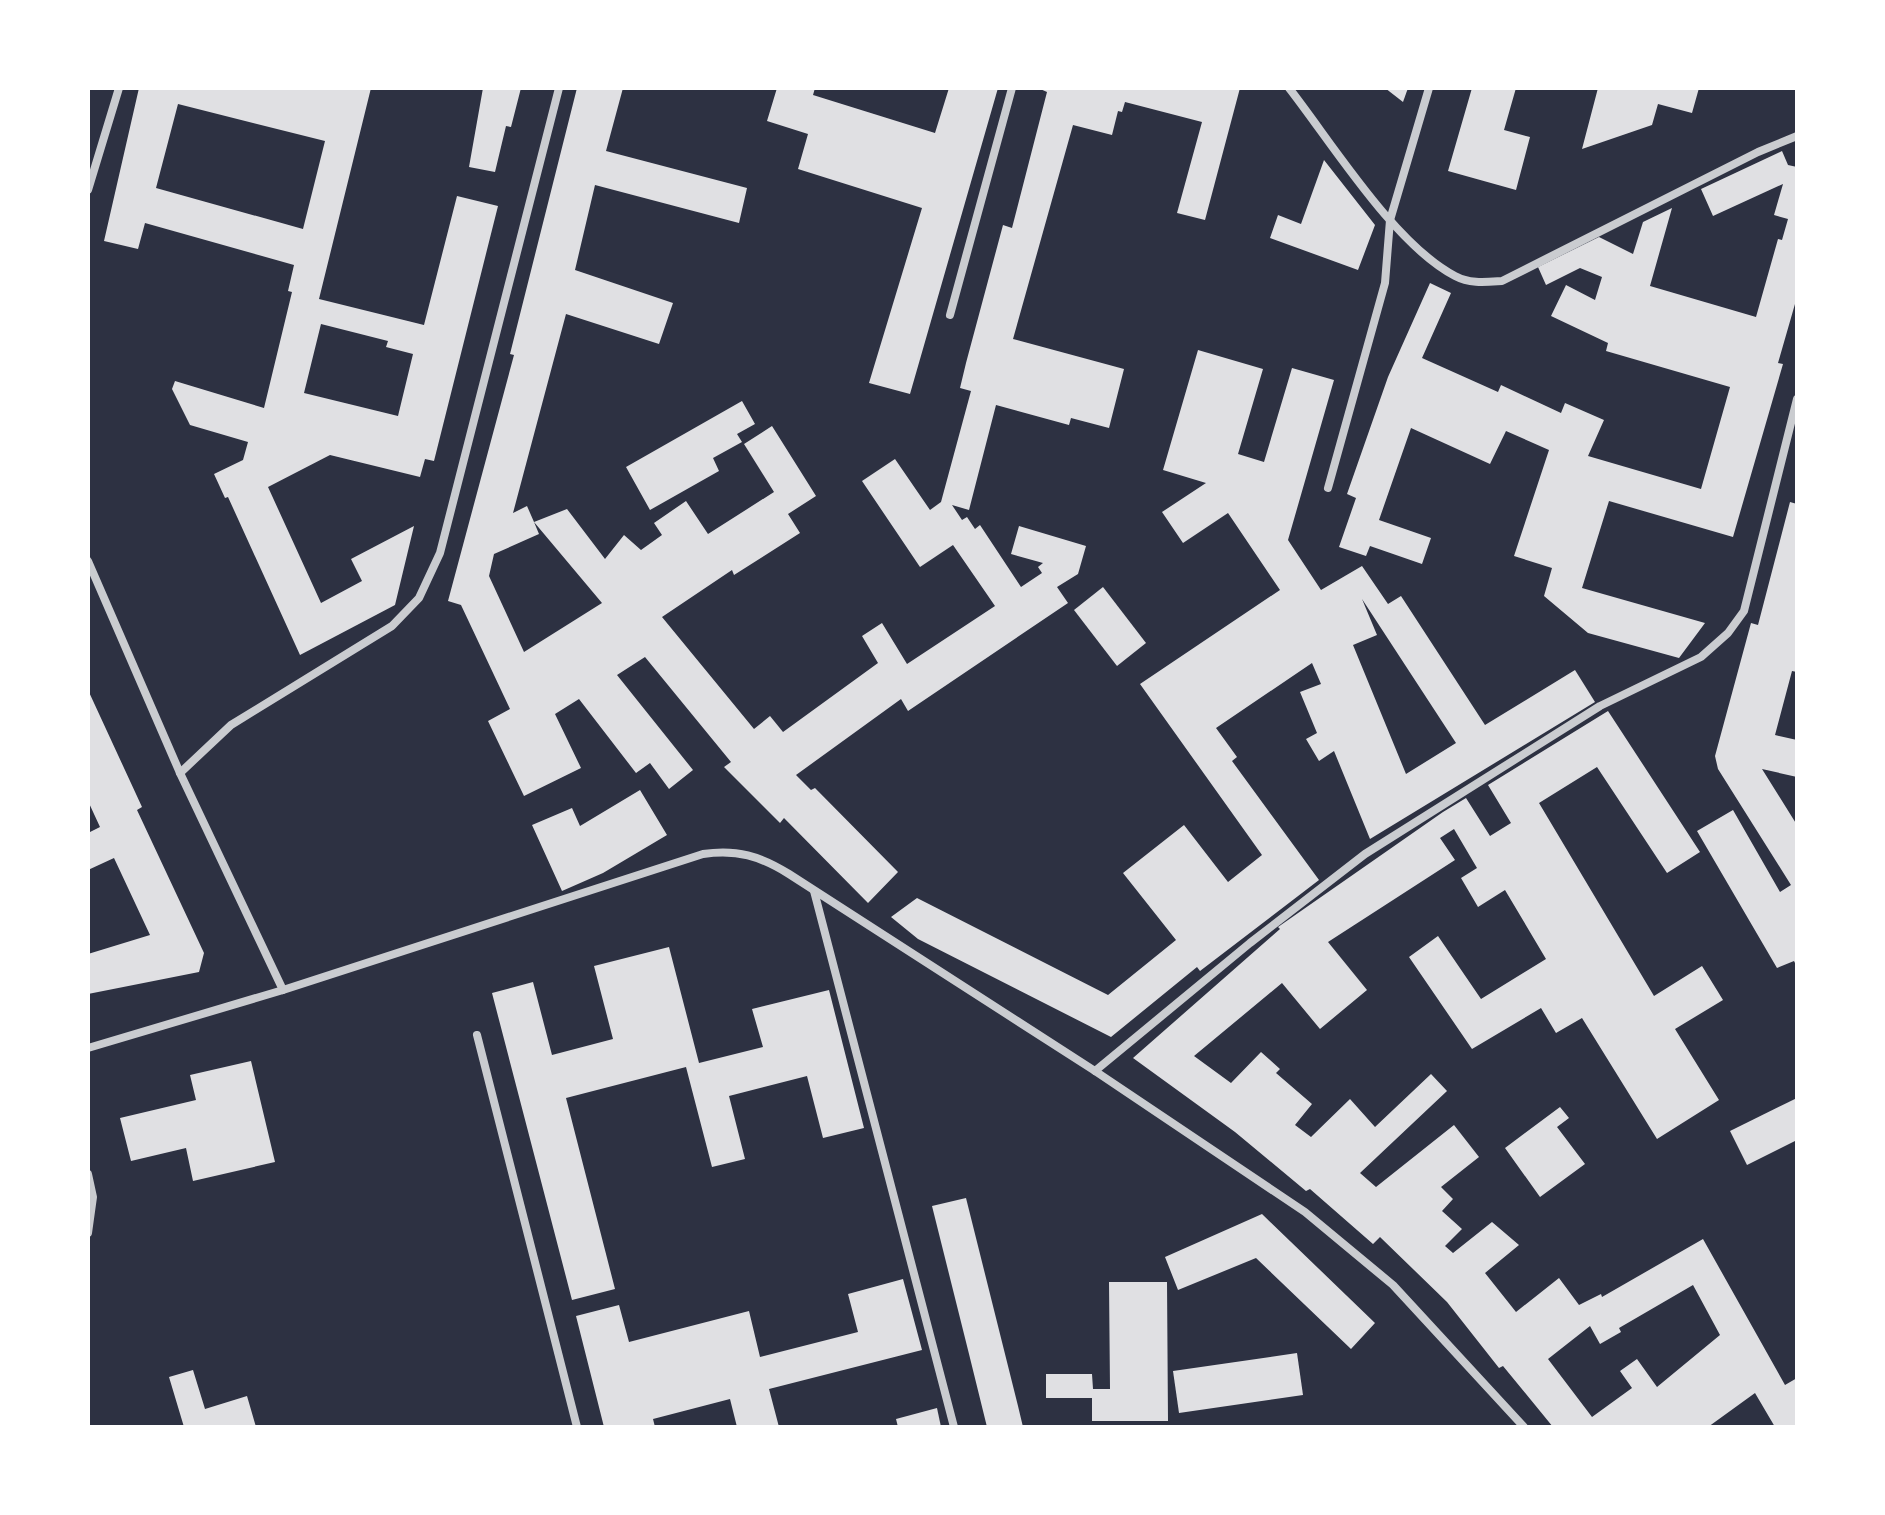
<svg xmlns="http://www.w3.org/2000/svg" width="1885" height="1515" font-family="Manrope,sans-serif">
<style>
.building{fill:#e0e0e3;fill-rule:evenodd}
.lines{fill:none;stroke-linecap:round;stroke-linejoin:round}
.minor{stroke:#caccd0;stroke-width:8}
</style>
<rect width="100%" height="100%" fill="#2d3142"/>
<g class="building">
<path d="M139 88H371L319 299 424 325 457 196 498 206 434 461 425 459 420 477 330 455 268 487 321 603 362 581 351 559 414 526 395 605 300 655 228 497 225 498 214 474 243 460 248 442 190 425 172 389 175 381 264 408 292 292 288 291 294 265 145 223 138 249 104 241ZM178 104 325 141 303 229 156 188ZM321 324 388 341 386 347 413 354 398 416 304 393Z"/>
<path d="M483 88H521L511 127 506 126 495 172 469 167Z"/>
<path d="M577 88H623L606 151 747 188 739 223 595 185 575 270 673 303 659 344 566 314 513 513 527 506 534 522 567 509 605 559 624 535 641 550 662 535 654 523 686 501 708 534 774 492 744 444 772 426 816 496 788 514 800 533 734 575 732 570 662 617 754 729 770 716 783 732 878 663 862 636 882 623 907 664 995 606 953 545 920 567 862 481 895 459 930 510 941 502 971 391 960 388 966 363 1003 225 1012 228 1047 92 1038 88H1240L1205 220 1177 213 1202 122 1125 102 1122 112 1118 111 1112 135 1073 125 1013 339 1124 369 1109 428 1071 418 1069 425 996 405 969 510 952 505 962 520 967 517 975 529 980 525 1021 587 1042 573 1038 567 1043 563 1011 554 1019 526 1086 546 1078 574 1057 587 1068 603 908 711 901 699 796 775 811 790 815 788 898 872 868 903 784 818 780 823 724 767 731 762 645 657 617 675 693 770 669 789 650 763 636 773 579 699 555 714 581 768 524 796 488 721 510 709 461 605 448 601 514 355 510 354ZM534 522 602 603 524 652 489 576 494 554 539 534Z"/>
<path d="M777 88H815L813 95 935 133 949 88H998L910 394 869 383 922 208 798 169 808 134 767 121Z"/>
<path d="M1385 88H1408L1403 102Z"/>
<path d="M1472 88H1516L1504 130 1530 137 1516 190 1448 171Z"/>
<path d="M1598 88H1699L1692 113 1658 104 1652 125 1582 149Z"/>
<path d="M1782 151 1788 165 1797 167V297L1778 363 1783 364 1733 537 1609 501 1582 588 1705 623 1679 658 1588 633 1544 596 1552 568 1514 556 1549 450 1506 431 1490 464 1411 428 1379 520 1431 538 1422 564 1370 546 1366 556 1339 547 1356 498 1347 494 1388 377 1430 283 1451 293 1422 358 1498 392 1501 385 1561 413 1565 403 1604 420 1588 456 1701 489 1730 387 1606 351 1608 343 1551 316 1566 285 1595 300 1602 277 1580 268 1546 285 1538 267 1599 237 1633 254 1643 222 1672 208 1650 286 1756 317 1778 239 1782 240 1788 219 1774 215 1783 184 1713 216 1701 189Z"/>
<path d="M1324 160 1375 225 1358 270 1270 238 1278 215 1301 224Z"/>
<path d="M1198 350 1263 369 1238 454 1264 462 1292 368 1334 380 1288 540 1321 590 1362 566 1388 604 1401 596 1485 725 1575 670 1595 702 1370 839 1334 751 1319 761 1306 739 1317 733 1300 692 1321 684 1312 663 1216 728 1237 757 1232 761 1319 880 1200 971 1197 967 1111 1037 918 939 891 917 917 898 1108 995 1176 940 1123 873 1184 825 1228 882 1262 855 1140 684 1280 590 1228 513 1183 543 1162 512 1206 483 1163 470ZM1362 599 1456 743 1406 774 1353 645 1377 635Z"/>
<path d="M742 401 755 424 737 434 742 442 713 458 719 471 650 510 626 467Z"/>
<path d="M1790 502 1797 504V672L1792 671 1775 735 1797 740V777L1762 769 1797 825V967L1794 961 1777 968 1697 831 1733 810 1780 892 1791 885 1718 769 1715 756 1751 623 1758 625Z"/>
<path d="M1103 587 1146 643 1117 666 1074 610Z"/>
<path d="M88 690 142 807 137 810 204 953 199 972 88 994V954L150 935 114 858 88 870V833L100 827 88 801Z"/>
<path d="M1608 711 1700 852 1667 873 1597 767 1539 803 1654 996 1702 966 1723 1000 1675 1029 1719 1100 1657 1139 1582 1018 1556 1033 1541 1008 1472 1049 1409 957 1438 936 1481 999 1546 959 1505 890 1478 907 1461 878 1477 868 1454 829 1440 838 1455 860 1328 942 1367 990 1320 1029 1282 983 1194 1056 1231 1083 1261 1052 1280 1069 1276 1073 1312 1104 1295 1125 1311 1137 1350 1099 1375 1127 1431 1074 1447 1091 1360 1173 1376 1187 1454 1125 1479 1157 1441 1187 1453 1199 1442 1211 1462 1229 1445 1246 1453 1253 1492 1222 1519 1245 1485 1273 1516 1312 1559 1278 1579 1305 1601 1294 1602 1297 1703 1239 1785 1385 1797 1378V1427H1775L1755 1393 1708 1427H1553L1503 1366 1499 1368 1447 1302 1380 1237 1373 1244 1310 1189 1306 1191 1235 1132 1133 1058 1280 929 1278 927 1443 812 1466 798 1490 836 1511 823 1488 785ZM1693 1285 1720 1335 1657 1387 1637 1359 1620 1371 1632 1388 1592 1417 1548 1359 1590 1326 1600 1344 1621 1332 1619 1328Z"/>
<path d="M640 790 667 835 603 873 562 891 532 825 572 808 580 826Z"/>
<path d="M669 947 699 1063 763 1047 752 1009 829 990 864 1128 823 1138 807 1076 729 1096 745 1159 712 1167 686 1067 566 1098 615 1289 572 1300 492 993 533 982 552 1055 613 1039 594 966Z"/>
<path d="M251 1061 275 1162 193 1181 186 1148 131 1161 120 1118 196 1100 190 1075Z"/>
<path d="M1797 1098V1140L1747 1165 1730 1131Z"/>
<path d="M1560 1107 1569 1118 1557 1127 1585 1164 1540 1197 1505 1148Z"/>
<path d="M966 1198 1018 1406 1023 1427H987L969 1354 932 1206Z"/>
<path d="M1262 1214 1375 1323 1351 1349 1256 1258 1178 1290 1165 1257Z"/>
<path d="M903 1279 922 1350 769 1389 779 1427H737L730 1399 653 1419 655 1427H604L576 1316 619 1305 629 1342 749 1311 760 1357 858 1332 848 1294Z"/>
<path d="M1109 1282H1167L1168 1421H1092V1398H1046V1374H1092L1093 1389H1110Z"/>
<path d="M1297 1353 1303 1395 1179 1413 1173 1371Z"/>
<path d="M193 1370 205 1409 247 1396 256 1427H184L169 1377Z"/>
<path d="M937 1408 941 1427H898L896 1419Z"/>
</g>
<g class="lines">
<g class="minor">
<path d="M1289 88C1332 143 1394 244 1455 276 1470 284 1486 282 1502 281L1758 152 1797 136"/>
<path d="M88 190 119 88"/>
<path d="M950 315 1012 88"/>
<path d="M1328 488 1385 283 1390 220 1429 88"/>
<path d="M88 561 180 773 283 990"/>
<path d="M180 773 231 725 392 626 419 598 440 553 559 88"/>
<path d="M814 891 954 1427"/>
<path d="M477 1035 577 1427"/>
<path d="M88 1048 283 990 703 854C737 849 760 856 789 874L1095 1071 1305 1212 1393 1285 1524 1427"/>
<path d="M1095 1071 1250 943 1365 854 1600 706 1701 657 1728 633 1744 611 1797 399"/>
<path d="M88 1174 93 1197 88 1233"/>
</g>
</g>
<rect width="1885" height="1515" fill="none" stroke="#ffffff" stroke-width="180"/>
</svg>
